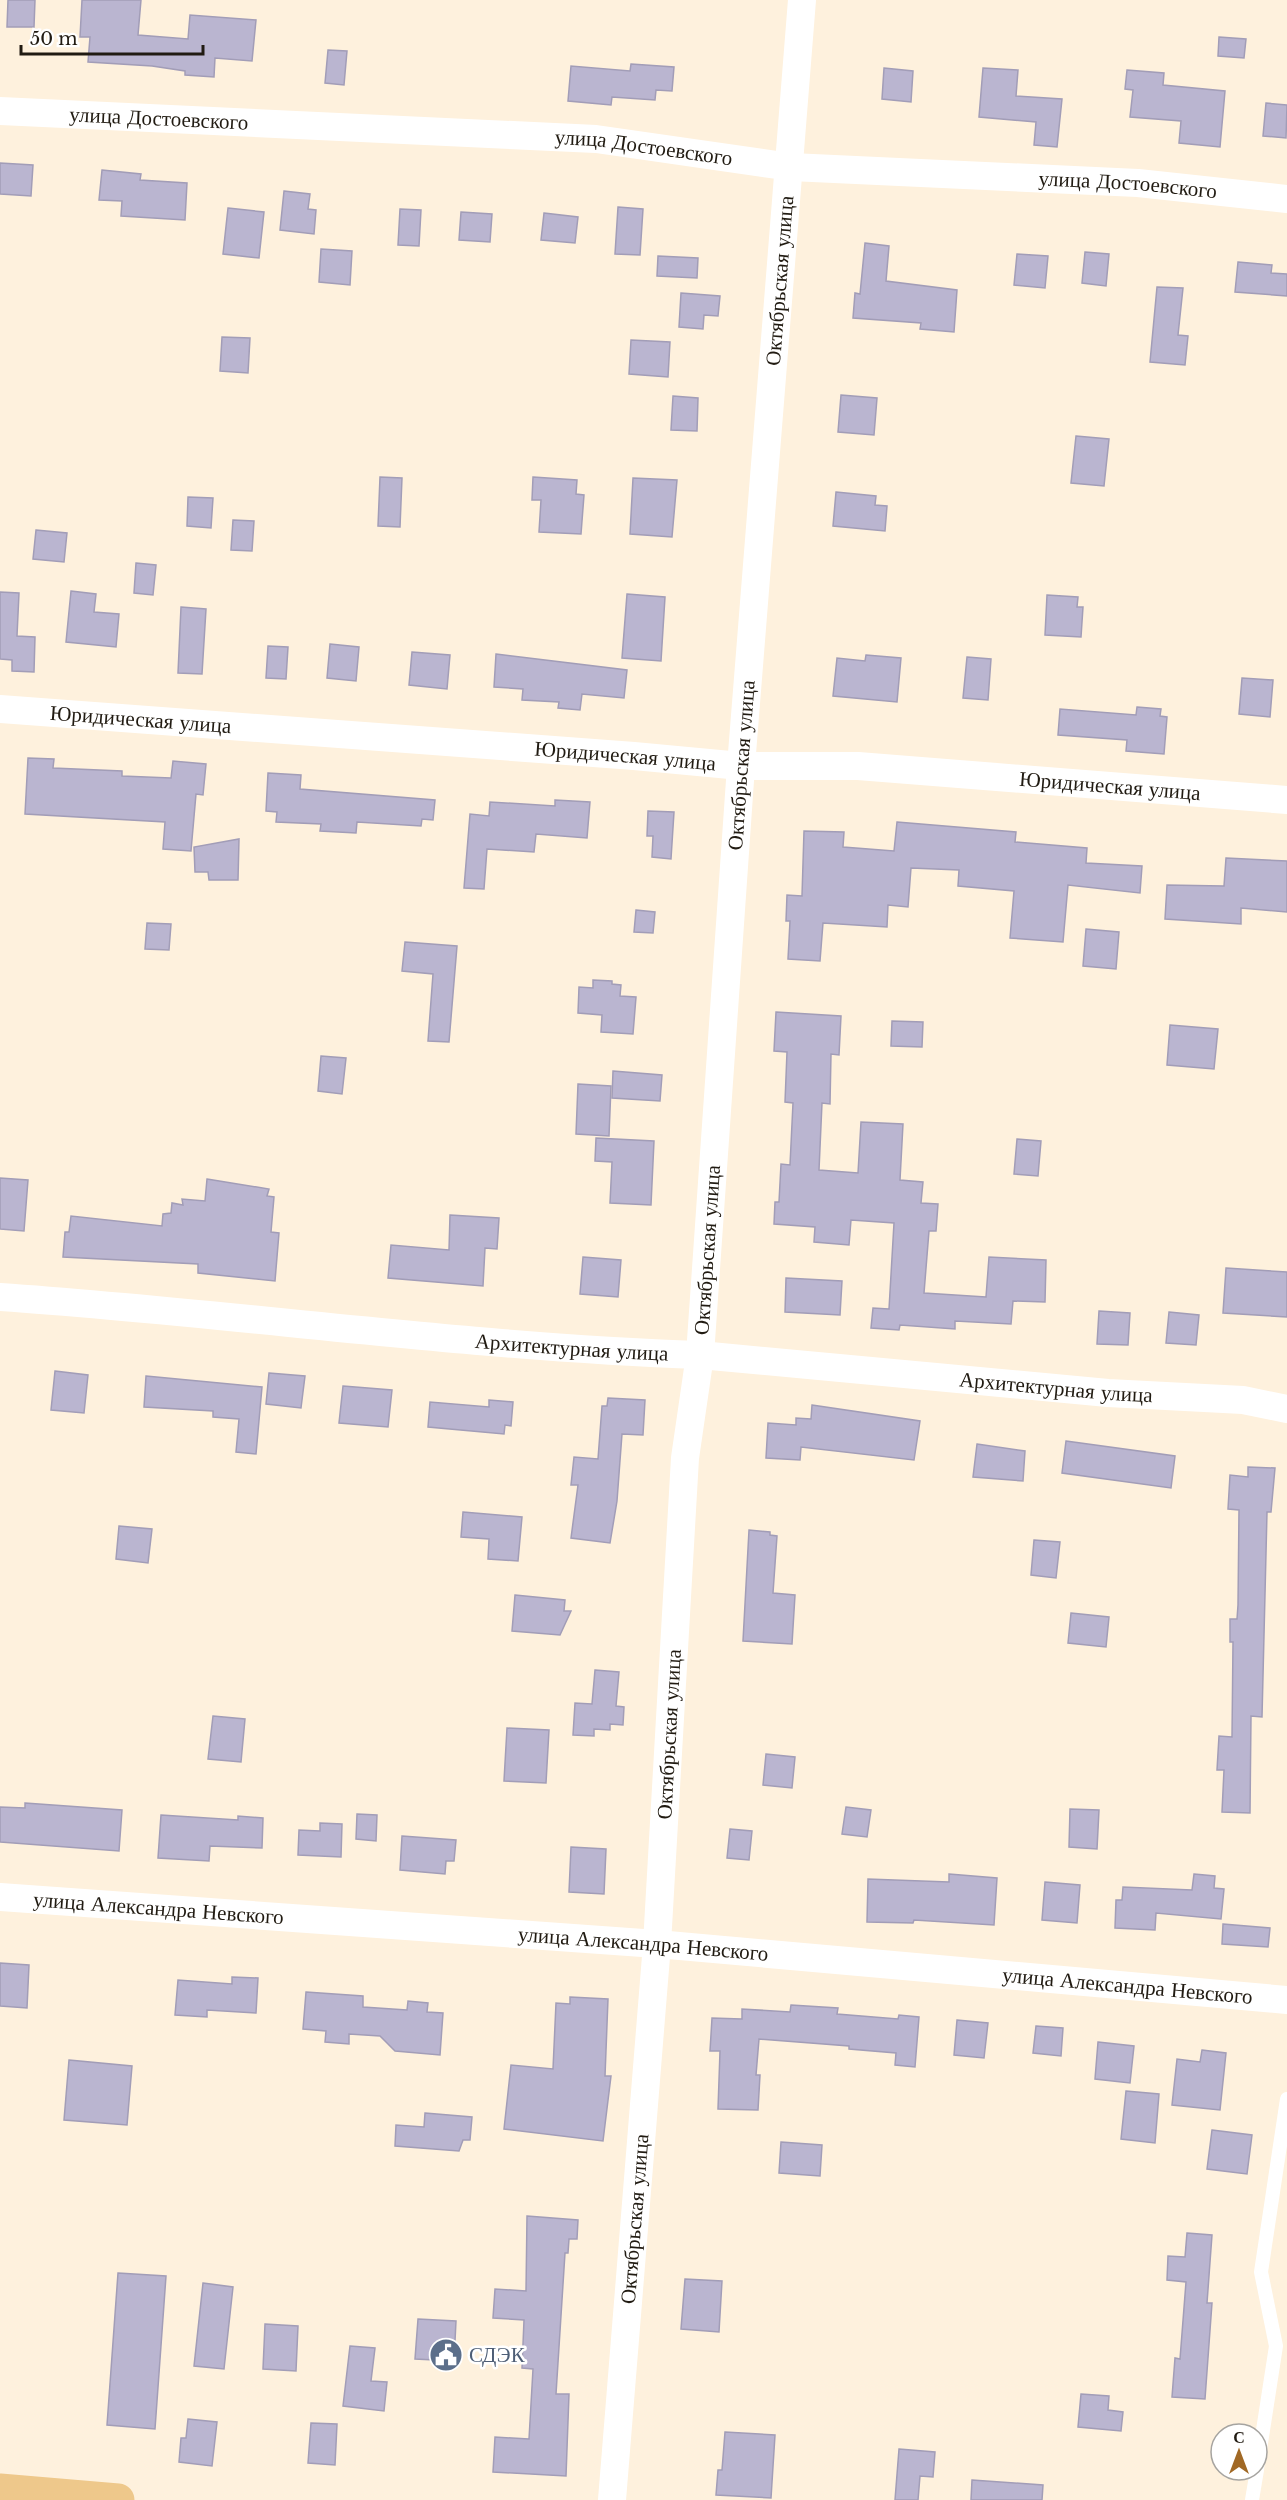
<svg xmlns="http://www.w3.org/2000/svg" width="1287" height="2500" font-family="'Libre Baskerville',serif">
<style>
.building{fill:#bab5d0;stroke:#a29db7;stroke-width:1.5}
.lines{fill:none;stroke-linecap:round;stroke-linejoin:round}
.lane{stroke:#fff;stroke-width:14}
.street{stroke:#fff;stroke-width:28}
.primary{stroke:#eec88b;stroke-width:33}
.labels{text-anchor:middle;dominant-baseline:central;stroke-width:5;stroke-linejoin:round;paint-order:stroke}
.street-label{font-size:21px;fill:#211b12;stroke:#fff}
.service-label{font-size:21px;fill:#4e5e75;stroke:#fff;text-anchor:start}
</style>
<rect width="100%" height="100%" fill="#fef1dd"/>
<g class="building">
<path d="M8 0H35L34 27H7Z"/>
<path d="M82 0H141L138 35 188 39 190 15 256 20 252 61 215 58 214 77 185 75V71L152 66 88 62 90 37H80Z"/>
<path d="M1219 37 1246 39 1244 58 1218 56Z"/>
<path d="M328 50 347 51 344 85 325 83Z"/>
<path d="M631 64 674 67 672 91 656 90 655 100 612 97 611 105 568 101 571 66 630 71Z"/>
<path d="M884 68 913 71 911 102 882 99Z"/>
<path d="M983 68 1018 70 1016 96 1062 99 1057 147 1034 145 1036 122 979 117Z"/>
<path d="M1127 70 1164 73 1163 85 1225 91 1220 147 1179 143 1181 121 1130 117 1133 90 1125 89Z"/>
<path d="M1266 103 1287 105 1286 138 1263 136Z"/>
<path d="M0 163 33 165 31 196 0 194Z"/>
<path d="M102 170 141 174 140 180 187 183 185 220 121 216 122 201 99 200Z"/>
<path d="M284 191 310 194 308 209 316 210 314 234 280 230Z"/>
<path d="M618 207 643 209 640 255 615 254Z"/>
<path d="M228 208 264 212 259 258 223 254Z"/>
<path d="M400 209 421 210 419 246 398 245Z"/>
<path d="M461 212 492 214 490 242 459 240Z"/>
<path d="M544 213 578 217 575 243 541 240Z"/>
<path d="M865 243 889 246 886 281 957 290 954 332 920 329 921 323 853 318 855 293 860 294Z"/>
<path d="M321 249 352 251 350 285 319 282Z"/>
<path d="M1085 252 1109 254 1106 286 1082 283Z"/>
<path d="M1017 254 1048 256 1045 288 1014 285Z"/>
<path d="M658 256 698 258 697 278 657 276Z"/>
<path d="M1238 262 1272 265 1271 273 1287 274V296L1235 292Z"/>
<path d="M1157 287 1183 288 1178 335 1188 336 1185 365 1150 362Z"/>
<path d="M681 293 720 296 718 316 704 315 703 329 679 327Z"/>
<path d="M222 337 250 338 248 373 220 371Z"/>
<path d="M631 340 670 342 668 377 629 374Z"/>
<path d="M841 395 877 398 874 435 838 432Z"/>
<path d="M673 396 698 398 697 431 671 430Z"/>
<path d="M1076 436 1109 439 1104 486 1071 483Z"/>
<path d="M380 477 402 478 400 527 378 526Z"/>
<path d="M533 477 577 480 576 494 584 495 581 534 539 532 541 500H532Z"/>
<path d="M633 478 677 480 672 537 630 534Z"/>
<path d="M836 492 876 496 875 505 887 506 885 531 833 526Z"/>
<path d="M188 497 213 498 211 528 187 526Z"/>
<path d="M233 520 254 521 252 551 231 550Z"/>
<path d="M36 530 67 533 64 562 33 559Z"/>
<path d="M136 563 156 565 153 595 134 593Z"/>
<path d="M71 591 96 594 94 612 119 614 116 647 66 642Z"/>
<path d="M0 592 19 593 17 636 35 637 34 672 12 671V660L0 659Z"/>
<path d="M627 594 665 597 661 661 622 658Z"/>
<path d="M1047 595 1078 597 1077 607H1083L1081 637 1045 635Z"/>
<path d="M181 607 206 609 202 674 178 673Z"/>
<path d="M330 644 359 647 356 681 327 678Z"/>
<path d="M268 646 288 647 286 679 266 678Z"/>
<path d="M412 652 450 655 447 689 409 685Z"/>
<path d="M496 654 627 670 624 698 582 694 580 710 558 708 559 702 522 700 523 689 494 687Z"/>
<path d="M866 655 901 658 897 702 833 696 837 658 865 661Z"/>
<path d="M967 657 991 659 988 700 963 698Z"/>
<path d="M1242 678 1273 680 1270 717 1239 714Z"/>
<path d="M1137 707 1161 709 1160 716 1167 717 1164 754 1126 751 1127 740 1058 735 1060 709 1136 715Z"/>
<path d="M28 758 54 759 53 768 122 771V776L171 778 173 761 206 764 203 795 196 794 191 851 163 849 165 822 25 814Z"/>
<path d="M268 773 301 775 300 789 435 800 433 820 422 819 421 826 357 822 356 833 320 831 321 824 276 822 277 812 266 811Z"/>
<path d="M555 800 590 802 587 838 536 834 534 852 487 849 484 889 464 888 470 814 489 816 490 802 555 806Z"/>
<path d="M648 811 674 812 671 859 652 857 653 836H647Z"/>
<path d="M897 822 1016 832 1015 842 1087 848 1086 863 1142 866 1140 893 1068 885 1063 942 1010 938 1014 891 958 886 959 870 911 868 908 907 888 905 887 927 823 923 820 961 788 959 790 921H786L787 895 802 896 804 831 844 832 843 847 894 851Z"/>
<path d="M239 839 238 880H209L208 872H195L194 847Z"/>
<path d="M1226 858 1287 861V912L1241 908V924L1165 919 1167 885 1224 886Z"/>
<path d="M636 910 655 912 653 933 634 932Z"/>
<path d="M147 923 171 924 169 950 145 949Z"/>
<path d="M1086 929 1119 932 1116 969 1083 966Z"/>
<path d="M405 942 457 946 449 1042 428 1041 433 974 402 971Z"/>
<path d="M593 980 612 981V984L621 985 620 996 636 997 633 1034 601 1032 602 1015 578 1013 579 987 593 988Z"/>
<path d="M776 1012 841 1016 839 1055 831 1054 830 1104 822 1103 819 1170 858 1173 861 1122 903 1124 900 1180 923 1182 921 1203 938 1204 936 1231H929L924 1293 986 1297 989 1257 1046 1260 1045 1302 1013 1301 1011 1324 955 1321V1329L900 1325 899 1330 871 1328 873 1308 889 1309 894 1223 851 1220 849 1245 814 1242 815 1227 774 1224 775 1202H779L781 1164 790 1165 793 1103 785 1102 787 1052 774 1051Z"/>
<path d="M892 1021 923 1022 922 1047 891 1046Z"/>
<path d="M1170 1025 1218 1029 1214 1069 1167 1065Z"/>
<path d="M321 1056 346 1058 342 1094 318 1091Z"/>
<path d="M613 1071 662 1075 660 1101 612 1098Z"/>
<path d="M578 1084 611 1086 609 1136 576 1134Z"/>
<path d="M596 1138 654 1141 651 1205 610 1203 612 1162 595 1161Z"/>
<path d="M1017 1139 1041 1141 1038 1176 1014 1174Z"/>
<path d="M0 1178 28 1180 24 1231 0 1229Z"/>
<path d="M207 1179 269 1189 267 1196 274 1197 271 1232 279 1233 275 1281 198 1273V1264L63 1257 65 1232H69L71 1216 162 1226 163 1214 171 1213 172 1203 183 1205 182 1199 205 1201Z"/>
<path d="M450 1215 499 1218 497 1249 485 1248 483 1286 388 1278 391 1245 449 1250Z"/>
<path d="M583 1257 621 1260 618 1297 580 1294Z"/>
<path d="M1226 1268 1287 1272V1317L1223 1313Z"/>
<path d="M786 1278 842 1281 840 1315 785 1312Z"/>
<path d="M1099 1311 1130 1313 1128 1345 1097 1344Z"/>
<path d="M1169 1312 1199 1315 1196 1345 1166 1343Z"/>
<path d="M55 1371 88 1375 84 1413 51 1410Z"/>
<path d="M269 1373 305 1376 301 1408 266 1404Z"/>
<path d="M146 1376 262 1387 256 1454 236 1452 239 1419 213 1417V1411L144 1407Z"/>
<path d="M343 1386 392 1390 388 1427 339 1423Z"/>
<path d="M608 1398 645 1400 643 1435 622 1434 617 1501 610 1543 571 1538 578 1485H571L574 1457 598 1459 602 1406H607Z"/>
<path d="M489 1400 513 1402 511 1426 505 1425 504 1434 428 1427 430 1402 489 1407Z"/>
<path d="M812 1405 920 1421 914 1460 801 1447 800 1460 766 1458 768 1423 796 1425V1418L811 1419Z"/>
<path d="M1066 1441 1175 1456 1171 1488 1062 1473Z"/>
<path d="M977 1444 1025 1451 1023 1481 973 1477Z"/>
<path d="M1248 1467 1275 1468 1271 1512H1267L1262 1717 1251 1716 1250 1813 1222 1812 1224 1770H1217L1219 1736 1232 1737 1233 1642H1230V1619H1237L1238 1605 1239 1510 1228 1509 1230 1475 1248 1477Z"/>
<path d="M463 1512 522 1517 518 1561 488 1559 489 1539 461 1537Z"/>
<path d="M119 1526 152 1529 148 1563 116 1559Z"/>
<path d="M749 1530 770 1532V1535L777 1536 773 1593 795 1595 792 1644 743 1641Z"/>
<path d="M1034 1540 1060 1542 1056 1578 1031 1575Z"/>
<path d="M515 1595 565 1600 564 1611H571L560 1635 512 1631Z"/>
<path d="M1071 1613 1109 1617 1106 1647 1068 1643Z"/>
<path d="M595 1670 619 1672 616 1706 624 1707 623 1725 610 1724V1730L594 1729V1736L573 1735 575 1703 592 1704Z"/>
<path d="M213 1716 245 1719 241 1762 208 1759Z"/>
<path d="M507 1728 549 1730 546 1783 504 1781Z"/>
<path d="M766 1754 795 1757 792 1788 763 1785Z"/>
<path d="M25 1803 122 1810 119 1851 0 1842V1807L25 1808Z"/>
<path d="M846 1807 871 1810 867 1837 842 1834Z"/>
<path d="M1070 1809 1099 1810 1097 1849 1069 1847Z"/>
<path d="M357 1814 377 1815 376 1841 356 1839Z"/>
<path d="M161 1815 238 1820V1816L263 1818 262 1848 210 1846 209 1861 158 1858Z"/>
<path d="M320 1823 342 1824 341 1857 298 1855 299 1830 320 1831Z"/>
<path d="M730 1829 752 1831 749 1860 727 1858Z"/>
<path d="M402 1836 456 1840 454 1861H446L445 1874 400 1870Z"/>
<path d="M571 1847 606 1849 604 1894 569 1892Z"/>
<path d="M949 1874 997 1878 994 1925 914 1920 913 1923 867 1922 868 1879 949 1882Z"/>
<path d="M1194 1874 1215 1876 1214 1888 1224 1889 1221 1919 1156 1913 1155 1930 1115 1928 1116 1900H1122L1123 1887 1192 1890Z"/>
<path d="M1045 1882 1080 1885 1077 1923 1042 1920Z"/>
<path d="M1223 1924 1270 1928 1268 1947 1222 1944Z"/>
<path d="M0 1963 29 1965 27 2008 0 2006Z"/>
<path d="M232 1977 258 1978 256 2013 207 2010V2017L175 2015 178 1980 232 1984Z"/>
<path d="M306 1992 363 1996V2007L407 2010 408 2001 428 2003 427 2012 443 2013 440 2055 395 2051 380 2036 349 2034V2044L325 2042 326 2031 303 2029Z"/>
<path d="M570 1997 608 1999 605 2076H611L603 2141 504 2129 511 2065 553 2069 556 2003 570 2004Z"/>
<path d="M791 2005 838 2008 837 2014 898 2019 899 2015 919 2017 915 2067 895 2065 896 2053 849 2049V2046L759 2039 756 2075H760L758 2110 718 2109 720 2051H710L712 2018 742 2019V2009L790 2012Z"/>
<path d="M957 2020 988 2023 984 2058 954 2055Z"/>
<path d="M1036 2026 1063 2028 1061 2056 1033 2053Z"/>
<path d="M1098 2042 1134 2046 1130 2083 1095 2079Z"/>
<path d="M1202 2050 1226 2053 1220 2110 1172 2105 1177 2059 1200 2062Z"/>
<path d="M69 2060 132 2066 127 2125 64 2120Z"/>
<path d="M1126 2091 1159 2094 1155 2143 1121 2139Z"/>
<path d="M425 2113 472 2117 470 2140H463L459 2151 395 2146 396 2125 424 2127Z"/>
<path d="M1212 2130 1252 2135 1247 2174 1207 2169Z"/>
<path d="M781 2142 822 2145 820 2176 779 2173Z"/>
<path d="M527 2216 578 2220 577 2239H569L568 2253H565L556 2394H569L566 2476 493 2472 495 2437 529 2439 533 2369 522 2368 524 2320 493 2318 495 2289 526 2291Z"/>
<path d="M1187 2233 1212 2235 1207 2303H1212L1205 2399 1172 2397 1175 2358 1180 2359 1186 2282 1167 2280 1168 2256 1185 2257Z"/>
<path d="M118 2273 166 2276 155 2429 107 2425Z"/>
<path d="M685 2279 722 2281 719 2332 681 2329Z"/>
<path d="M203 2283 233 2287 224 2369 194 2366Z"/>
<path d="M418 2319 456 2321 454 2361 415 2359Z"/>
<path d="M265 2324 298 2326 296 2371 263 2369Z"/>
<path d="M350 2346 375 2348 371 2381 387 2382 384 2411 343 2406Z"/>
<path d="M1081 2394 1109 2396 1108 2410 1123 2412 1121 2431 1078 2427Z"/>
<path d="M188 2419 217 2422 212 2466 179 2462 181 2438H186Z"/>
<path d="M311 2423 337 2424 335 2465 308 2463Z"/>
<path d="M725 2432 775 2435 771 2498 716 2495 718 2470H722Z"/>
<path d="M899 2449 935 2452 933 2477 920 2476 918 2500H895Z"/>
<path d="M972 2480 1043 2485 1042 2500H971Z"/>
</g>
<g class="lines">
<g class="lane">
<path d="M1257 2469 1276 2346 1261 2272 1287 2099"/>
<path d="M1252 2500 1257 2470"/>
</g>
<g class="street">
<path id="s1" d="M0 111 596 139 791 167 1138 183 1287 199"/>
<path id="s2" d="M0 709 634 756 741 766H858L1287 800"/>
<path id="s3" d="M0 1297C234 1313 466 1347 700 1355L1108 1393 1243 1400 1287 1409"/>
<path id="s4" d="M0 1897 657 1944 1287 2000"/>
<path id="s5" d="M612 2500 657 1944 685 1458 700 1355 741 766 802 0"/>
</g>
<path class="primary" d="M0 2490 118 2500"/>
</g>
<defs>
<symbol id="civic-disc" viewBox="-11 -11 22 22"><circle r="9.5" fill="#5c6f8a" stroke="#fff"/><path d="M-.6-6.5H3V-4.5H.6V-3L4-1V1h2V6H-6V1h2V-1L-.6-3ZM-1.2 2.5V6h2.4V2.5Z" fill="#fff"/></symbol>
</defs>
<g fill-rule="evenodd">
<use href="#civic-disc" x="427" y="2336" width="38" height="38"/>
</g>
<g class="labels">
<g class="street-label">
<text stroke="none"><textPath href="#s1" startOffset="159">улица Достоевского</textPath></text>
<text stroke="none"><textPath href="#s1" startOffset="645">улица Достоевского</textPath></text>
<text stroke="none"><textPath href="#s1" startOffset="1131">улица Достоевского</textPath></text>
<text stroke="none"><textPath href="#s5" startOffset="2226">Октябрьская улица</textPath></text>
<text stroke="none"><textPath href="#s2" startOffset="141">Юридическая улица</textPath></text>
<text stroke="none"><textPath href="#s2" startOffset="627">Юридическая улица</textPath></text>
<text stroke="none"><textPath href="#s5" startOffset="1740">Октябрьская улица</textPath></text>
<text stroke="none"><textPath href="#s2" startOffset="1113">Юридическая улица</textPath></text>
<text stroke="none"><textPath href="#s5" startOffset="1254">Октябрьская улица</textPath></text>
<text stroke="none"><textPath href="#s3" startOffset="574">Архитектурная улица</textPath></text>
<text stroke="none"><textPath href="#s3" startOffset="1060">Архитектурная улица</textPath></text>
<text stroke="none"><textPath href="#s5" startOffset="768">Октябрьская улица</textPath></text>
<text stroke="none"><textPath href="#s4" startOffset="159">улица Александра Невского</textPath></text>
<text stroke="none"><textPath href="#s4" startOffset="645">улица Александра Невского</textPath></text>
<text stroke="none"><textPath href="#s4" startOffset="1131">улица Александра Невского</textPath></text>
<text stroke="none"><textPath href="#s5" startOffset="282">Октябрьская улица</textPath></text>
</g>
<g class="service-label">
<text x="469" y="2355">СДЭК</text>
</g>
</g>
<g transform="translate(1239 2452)"><circle r="28" fill="#ffffff" stroke="#a6a4a0" stroke-width="1.5"/>
<path d="M0-4.5L10 22L0 15L-10 22Z" fill="#a16925"/>
<text y="-9" font-size="16" font-weight="bold" text-anchor="middle" fill="#211b12">С</text>
</g>
<path d="M21 45v9h182v-9" fill="none" stroke="#211b12" stroke-width="3"/>
<text x="30" y="45" font-size="18" fill="#211b12" stroke="#ffffff" stroke-width="4.5" paint-order="stroke">50 m</text>
</svg>
